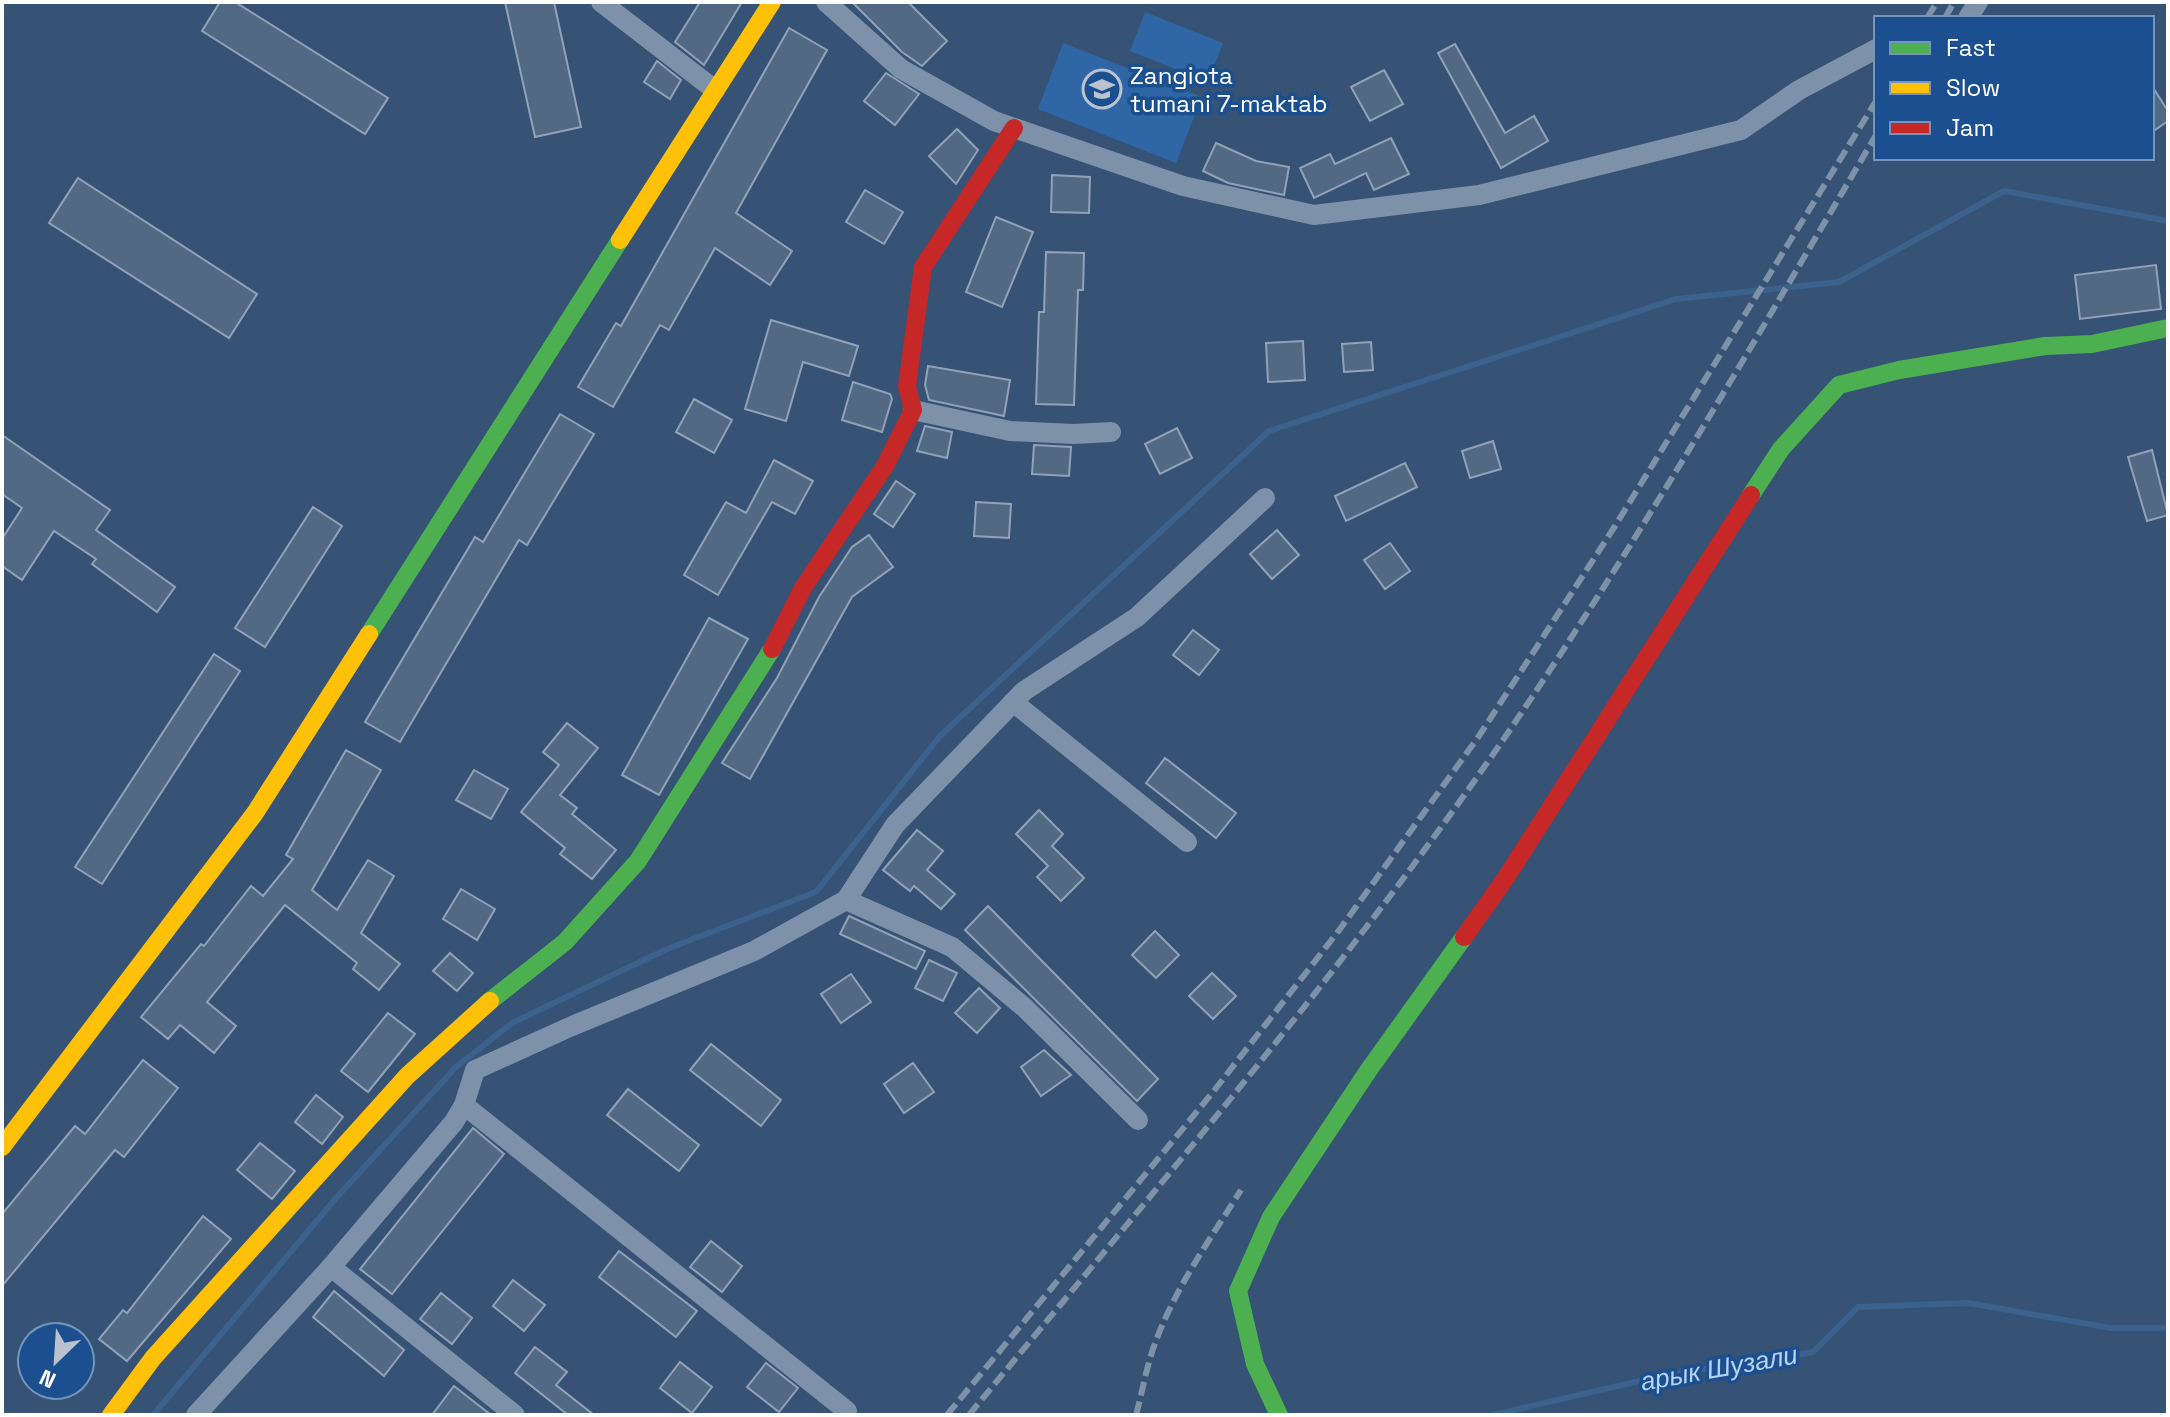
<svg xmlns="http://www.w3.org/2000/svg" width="2170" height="1417" font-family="'Space Grotesk',sans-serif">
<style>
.green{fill:#2f66a5}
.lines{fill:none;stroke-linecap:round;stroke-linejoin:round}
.stream{stroke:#3b618d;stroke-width:6}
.building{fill:#526984;stroke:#92a2b6;stroke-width:2}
.street{stroke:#7d92a8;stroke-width:20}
.fast{stroke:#4caf50;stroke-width:18}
.slow{stroke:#ffc107;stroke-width:18}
.jam{stroke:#c62828;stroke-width:18}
.rail{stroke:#7e92a7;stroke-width:6;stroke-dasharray:14 6;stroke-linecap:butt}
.labels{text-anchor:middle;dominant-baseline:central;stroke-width:7;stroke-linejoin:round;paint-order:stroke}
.poi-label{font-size:24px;fill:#fff;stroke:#1b4f8f;text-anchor:start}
.water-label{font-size:26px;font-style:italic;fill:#b5d3f5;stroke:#1b4f8f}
</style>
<rect width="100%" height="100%" fill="#365274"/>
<g class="green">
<path d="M1145 12 1223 43 1208 82 1130 51Z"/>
<path d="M1063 43 1202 97 1176 163 1038 109Z"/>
</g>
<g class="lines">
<g class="stream">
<path d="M153 1415 337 1197 456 1067 512 1023 667 949 816 892 940 736 1269 431 1676 299 1839 282 2004 191 2168 221"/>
<path d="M1493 1415 1665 1375 1813 1352 1858 1307 1968 1303 2111 1328H2168"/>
</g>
</g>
<g class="building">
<path d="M220 2H235L388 98 365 134 202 31Z"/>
<path d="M505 2H554L581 127 535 137Z"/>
<path d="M700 2H742L704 65 675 42Z"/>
<path d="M852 2H908L947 41 922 66 902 52Z"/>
<path d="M789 28 827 50 736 213 792 251 770 285 715 248 669 330 660 325 613 407 578 387 616 323 621 326Z"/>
<path d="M1455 44 1505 133 1534 116 1548 141 1501 168 1438 53Z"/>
<path d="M657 61 681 80 670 99 644 82Z"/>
<path d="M1384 70 1403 104 1370 121 1351 87Z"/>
<path d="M886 73 919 94 895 125 864 101Z"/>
<path d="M2152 86 2168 111V121L2152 132Z"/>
<path d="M957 129 978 150 956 184 929 156Z"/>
<path d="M1391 138 1409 174 1374 190 1366 173 1314 198 1300 168 1330 154 1335 164Z"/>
<path d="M1216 143 1256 161 1289 167 1284 195 1228 183 1203 171Z"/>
<path d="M1052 175 1090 177 1089 213 1051 212Z"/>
<path d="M78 178 257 294 229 338 49 223Z"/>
<path d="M865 190 903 212 884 244 846 222Z"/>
<path d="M996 217 1033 232 1002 307 966 292Z"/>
<path d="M1046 252 1084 253 1083 290H1078L1074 405 1036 404 1039 312H1044Z"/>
<path d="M2156 265 2161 309 2080 319 2075 275Z"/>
<path d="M771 320 858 346 849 376 803 362 786 421 745 409Z"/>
<path d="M1303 341 1305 380 1268 382 1266 343Z"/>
<path d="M1371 342 1373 370 1344 372 1342 344Z"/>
<path d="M928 366 1010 380 1004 416 929 400 925 385Z"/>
<path d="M853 382 890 394 892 399 882 432 842 420Z"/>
<path d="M694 399 732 420 714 453 676 432Z"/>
<path d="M560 414 594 434 527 545 519 540 400 742 365 722 475 537 483 542Z"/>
<path d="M925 426 952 432 947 458 917 451Z"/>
<path d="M1177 428 1192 458 1160 474 1145 444Z"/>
<path d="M2 435 110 510 96 530 175 587 157 612 92 564 96 559 54 531 22 580 2 566V539L22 508 2 494Z"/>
<path d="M1493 441 1501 469 1470 478 1462 451Z"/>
<path d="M1034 445 1071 447 1069 476 1032 474Z"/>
<path d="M2152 450 2168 515 2147 521 2128 457Z"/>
<path d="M774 460 813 481 795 514 772 502 718 595 684 575 726 502 746 513Z"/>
<path d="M1405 463 1417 487 1346 521 1335 496Z"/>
<path d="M896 481 915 494 893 527 874 514Z"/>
<path d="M976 502 1011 504 1009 538 974 536Z"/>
<path d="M313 507 342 526 265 647 235 628Z"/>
<path d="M1277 530 1299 555 1272 579 1250 554Z"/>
<path d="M869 535 893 567 852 597 750 779 722 763 777 678 819 597 852 547Z"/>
<path d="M1390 543 1410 571 1385 589 1364 560Z"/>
<path d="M709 618 748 639 659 795 622 775Z"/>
<path d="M1193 630 1219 650 1199 675 1173 655Z"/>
<path d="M214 654 240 671 102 884 75 867Z"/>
<path d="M567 723 598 748 560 795 577 808 572 814 616 850 592 879 560 854 565 848 521 812 559 765 543 752Z"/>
<path d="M346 750 381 770 312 890 337 910 368 860 394 876 361 933 400 964 379 990 353 969 357 963 285 905 207 1002 236 1026 214 1053 180 1025 168 1039 141 1017 201 944 204 946 251 886 263 896 293 859 286 855Z"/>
<path d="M1165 758 1236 813 1216 838 1146 783Z"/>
<path d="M474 770 508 789 491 819 456 800Z"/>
<path d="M1039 810 1063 834 1052 846 1084 878 1061 901 1037 877 1048 866 1016 834Z"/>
<path d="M917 830 943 851 927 870 955 894 941 909 914 886 910 891 883 870Z"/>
<path d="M461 889 495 909 477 940 443 919Z"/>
<path d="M988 906 1158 1079 1137 1101 965 930Z"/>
<path d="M849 916 925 951 916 969 840 934Z"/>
<path d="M1155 931 1179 955 1156 978 1132 955Z"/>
<path d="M450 953 473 973 457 991 433 971Z"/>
<path d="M929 960 957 973 943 1001 915 988Z"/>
<path d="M1212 973 1236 996 1213 1019 1189 996Z"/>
<path d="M851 974 871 1002 841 1023 821 994Z"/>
<path d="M979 988 1000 1008 977 1033 955 1013Z"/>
<path d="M388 1013 415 1034 368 1092 341 1071Z"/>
<path d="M711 1044 781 1100 761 1126 690 1070Z"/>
<path d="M1044 1050 1071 1075 1041 1096 1021 1067Z"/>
<path d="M143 1060 178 1088 124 1157 115 1150 2 1286V1214L75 1126 85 1134Z"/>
<path d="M913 1063 934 1092 904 1113 884 1084Z"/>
<path d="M628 1089 699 1145 679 1171 607 1115Z"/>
<path d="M316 1095 343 1117 322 1144 295 1122Z"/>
<path d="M473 1128 504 1154 392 1294 360 1269Z"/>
<path d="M260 1143 295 1171 272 1199 237 1170Z"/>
<path d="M203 1216 231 1239 127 1361 99 1339 123 1310 127 1313Z"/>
<path d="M711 1241 742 1266 722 1292 690 1267Z"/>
<path d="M619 1251 697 1311 676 1337 599 1277Z"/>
<path d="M513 1280 545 1305 524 1331 493 1306Z"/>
<path d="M334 1291 404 1350 384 1376 313 1317Z"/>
<path d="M441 1293 472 1318 452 1344 420 1319Z"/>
<path d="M535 1347 567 1372 556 1385 594 1415H568L515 1373Z"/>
<path d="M680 1362 712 1387 692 1413 660 1388Z"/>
<path d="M766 1363 798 1388 779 1412 747 1387Z"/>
<path d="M454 1386 491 1415H432Z"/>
</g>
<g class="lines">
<g class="street">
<path d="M601 2 715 90"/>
<path d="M826 2 901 69 994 121 1183 186 1314 215 1479 195 1741 130 1799 90 1876 49"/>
<path d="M1968 18 1978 2"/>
<path d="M913 410 1010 431 1074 434 1111 432"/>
<path d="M1013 702 1187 842"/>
<path d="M846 900 952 947 1025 1008 1138 1120"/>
<path d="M464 1105 847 1411"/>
<path d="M331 1267 515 1415"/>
<path d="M196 1415 331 1267 454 1122 464 1105 475 1070 572 1026 754 951 846 900 895 825 1024 691 1137 617 1265 498"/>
</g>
<g class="fast">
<path d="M1751 495 1781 449 1839 385 1899 370 2045 346 2092 344 2168 328"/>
<path d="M369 634 620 240"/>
<path d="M490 1001 565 942 638 861 772 649"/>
<path d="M1279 1415 1255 1364 1238 1291 1271 1217 1368 1071 1464 937"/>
</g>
<g class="slow">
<path d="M620 240 772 2"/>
<path d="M2 1147 255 813 369 634"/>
<path d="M111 1415 153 1358 407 1076 490 1001"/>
</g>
<g class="jam">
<path d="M772 649 803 588 885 466 913 410 907 386 923 267 1014 128"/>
<path d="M1464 937 1505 879 1751 495"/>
</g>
<g class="rail">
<path d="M1927 18 1937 2"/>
<path d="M1945 18 1954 2"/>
<path d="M947 1415 1213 1092 1340 929 1479 736 1615 526 1876 101"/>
<path d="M969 1415C1151 1194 1340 976 1503 740 1637 544 1756 339 1876 135"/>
<path d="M1136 1415C1142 1393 1146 1370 1153 1349 1173 1291 1209 1241 1241 1190"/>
</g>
</g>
<defs>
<symbol id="school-ring" viewBox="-11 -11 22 22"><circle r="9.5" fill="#1b4f8f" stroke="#b9c2ce" stroke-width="1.5"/><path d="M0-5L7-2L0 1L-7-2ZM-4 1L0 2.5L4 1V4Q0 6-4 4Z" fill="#b9c2ce"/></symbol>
</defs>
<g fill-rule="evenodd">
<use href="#school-ring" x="1080" y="67" width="44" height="44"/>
</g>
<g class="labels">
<g class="poi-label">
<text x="1130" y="75">Zangiota<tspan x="1130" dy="28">tumani 7-maktab</tspan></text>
</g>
<g class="water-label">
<text transform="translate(1719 1368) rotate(-10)">арык Шузали</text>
</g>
</g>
<rect width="2170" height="1417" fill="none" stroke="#ffffff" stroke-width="8"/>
<rect x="1874" y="16" width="280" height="144" fill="#1b4f8f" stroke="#7695bc" stroke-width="2"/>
<rect x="1890" y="42" width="40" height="12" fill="#4caf50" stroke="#7695bc" stroke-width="2"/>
<text x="1946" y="56" font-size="24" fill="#ffffff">Fast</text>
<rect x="1890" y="82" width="40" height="12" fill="#ffc107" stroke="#7695bc" stroke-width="2"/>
<text x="1946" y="96" font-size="24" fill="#ffffff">Slow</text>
<rect x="1890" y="122" width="40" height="12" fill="#c62828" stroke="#7695bc" stroke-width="2"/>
<text x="1946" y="136" font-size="24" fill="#ffffff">Jam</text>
<g transform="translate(56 1361) rotate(205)"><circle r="38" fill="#1b4f8f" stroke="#7695bc" stroke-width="2"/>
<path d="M0-6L14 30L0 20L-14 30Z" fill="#b9c2ce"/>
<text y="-12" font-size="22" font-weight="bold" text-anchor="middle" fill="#ffffff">N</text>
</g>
</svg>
